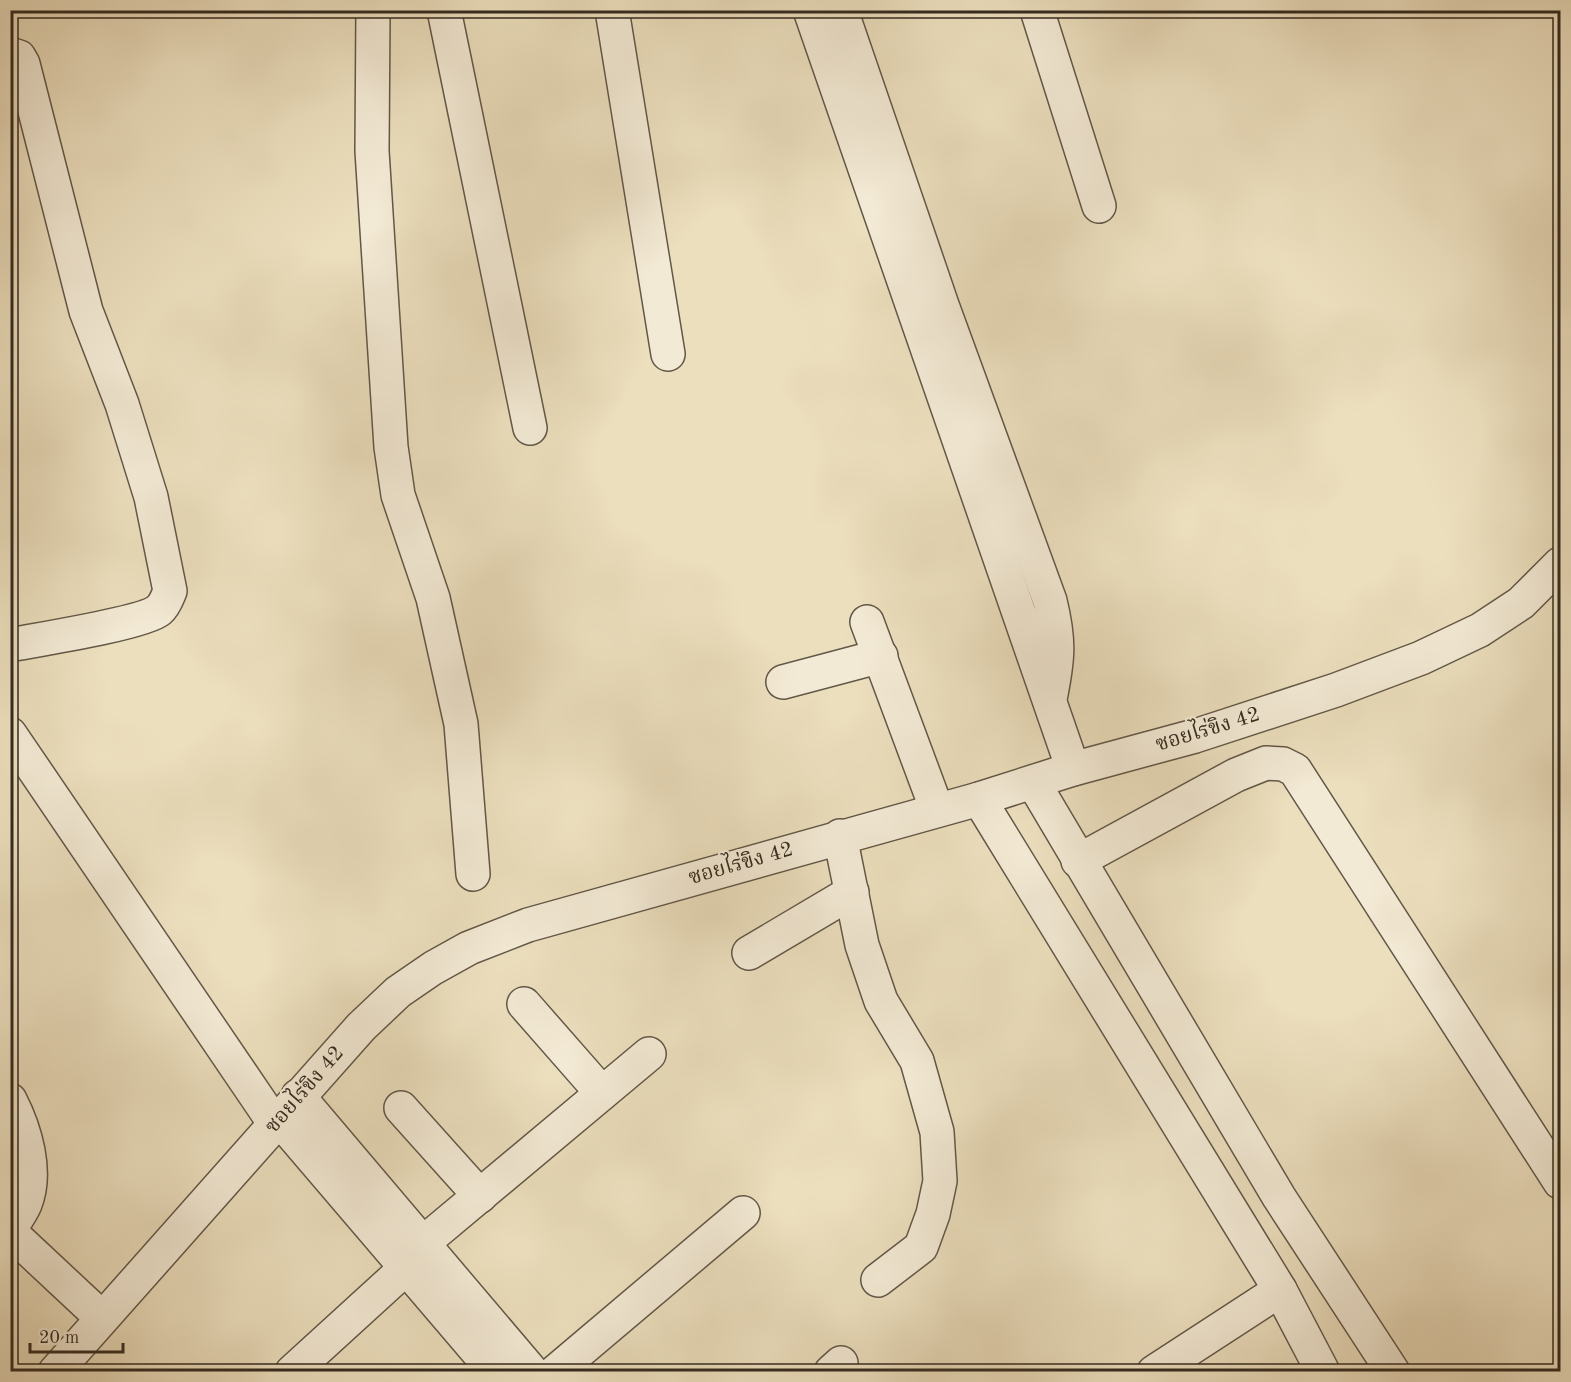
<svg xmlns="http://www.w3.org/2000/svg" width="1571" height="1382" font-family="'Old Standard TT','Noto Serif Thai',serif">
<style>
.lines{fill:none;stroke-linecap:round;stroke-linejoin:round}
.minor-casing{stroke:#625848;stroke-width:36}
.minor{stroke:#f3ead5;stroke-width:33}
.labels{text-anchor:middle;dominant-baseline:central;stroke-width:4.5;stroke-linejoin:round;paint-order:stroke}
.street-label{font-size:21px;fill:#342b20;stroke:#f3ead5}
</style>
<rect width="100%" height="100%" fill="#ecdfbe"/>
<filter id="stains"><feTurbulence type="fractalNoise" baseFrequency=".00333" numOctaves="4"/><feColorMatrix values="0 0 0 0 .2 0 0 0 0 .09 0 0 0 0 .02 0 0 0 .5 -.17"/></filter>
<radialGradient id="worn" r=".72"><stop offset=".6" stop-color="#630" stop-opacity="0"/><stop offset="1" stop-color="#630" stop-opacity=".3"/></radialGradient>
<g class="lines">
<defs>
<g id="minor">
<path d="M373 10 372 151 391 447 398 495 433 598 461 724 473 874"/>
<path d="M444 10 530 428"/>
<path d="M612 10 668 354"/>
<path d="M810 10 1073 769"/>
<path d="M841 10 942 305 1050 601C1060 642 1058 659 1050 699"/>
<path d="M1037 10 1099 206"/>
<path d="M10 54 19 57 23 64 86 311 122 404 151 497 170 591C167 598 165 605 159 610 144 623 36 640 10 645"/>
<path d="M867 622 937 810"/>
<path d="M783 682 881 656"/>
<path d="M10 734 275 1124"/>
<path d="M1033 782 1279 1197 1393 1372"/>
<path d="M979 799 1280 1290 1323 1372"/>
<path d="M840 836 862 945 881 1001 917 1061 937 1132 940 1181 933 1214 921 1247 878 1280"/>
<path d="M1078 861 1236 775 1266 763 1283 764 1295 770 1560 1182"/>
<path d="M749 953 852 892"/>
<path d="M524 1004 602 1093"/>
<path d="M298 1096 532 1372"/>
<path d="M10 1100C25 1129 38 1172 25 1204 21 1213 15 1221 10 1229"/>
<path d="M401 1108 480 1196"/>
<path d="M279 1119 495 1372"/>
<path d="M10 1232 102 1318"/>
<path d="M423 1243 649 1054"/>
<path d="M55 1372 361 1027 398 992 433 968 469 948 528 925 979 799 1073 769 1195 736 1336 690 1421 658 1480 630 1521 603 1560 564"/>
<path d="M292 1372 406 1268"/>
<path d="M555 1372 743 1213"/>
<path d="M831 1372 841 1363"/>
<path d="M1154 1372 1280 1290"/>
</g>
</defs>
<use href="#minor" class="minor-casing"/>
<use href="#minor" class="minor"/>
</g>
<g class="labels">
<g class="street-label">
<text transform="translate(1208 730) rotate(-17)">ซอยไร่ขิง 42</text>
<text transform="translate(741 864) rotate(-16)">ซอยไร่ขิง 42</text>
<text transform="translate(305 1090) rotate(-49)">ซอยไร่ขิง 42</text>
</g>
</g>
<rect width="1571" height="1382" fill="none" stroke="#ecdfbe" stroke-width="36"/>
<rect x="12" y="12" width="1547" height="1358" fill="none" stroke="#342b20" stroke-width="3"/>
<rect x="18" y="18" width="1535" height="1346" fill="none" stroke="#342b20" stroke-width="1.5"/>
<path d="M30 1343v9h93v-9" fill="none" stroke="#342b20" stroke-width="3"/>
<text x="39" y="1343" font-size="18" fill="#342b20" stroke="#f3ead5" stroke-width="4.5" paint-order="stroke">20 m</text>
<rect width="100%" height="100%" filter="url(#stains)"/>
<rect width="100%" height="100%" fill="url(#worn)"/>
</svg>
